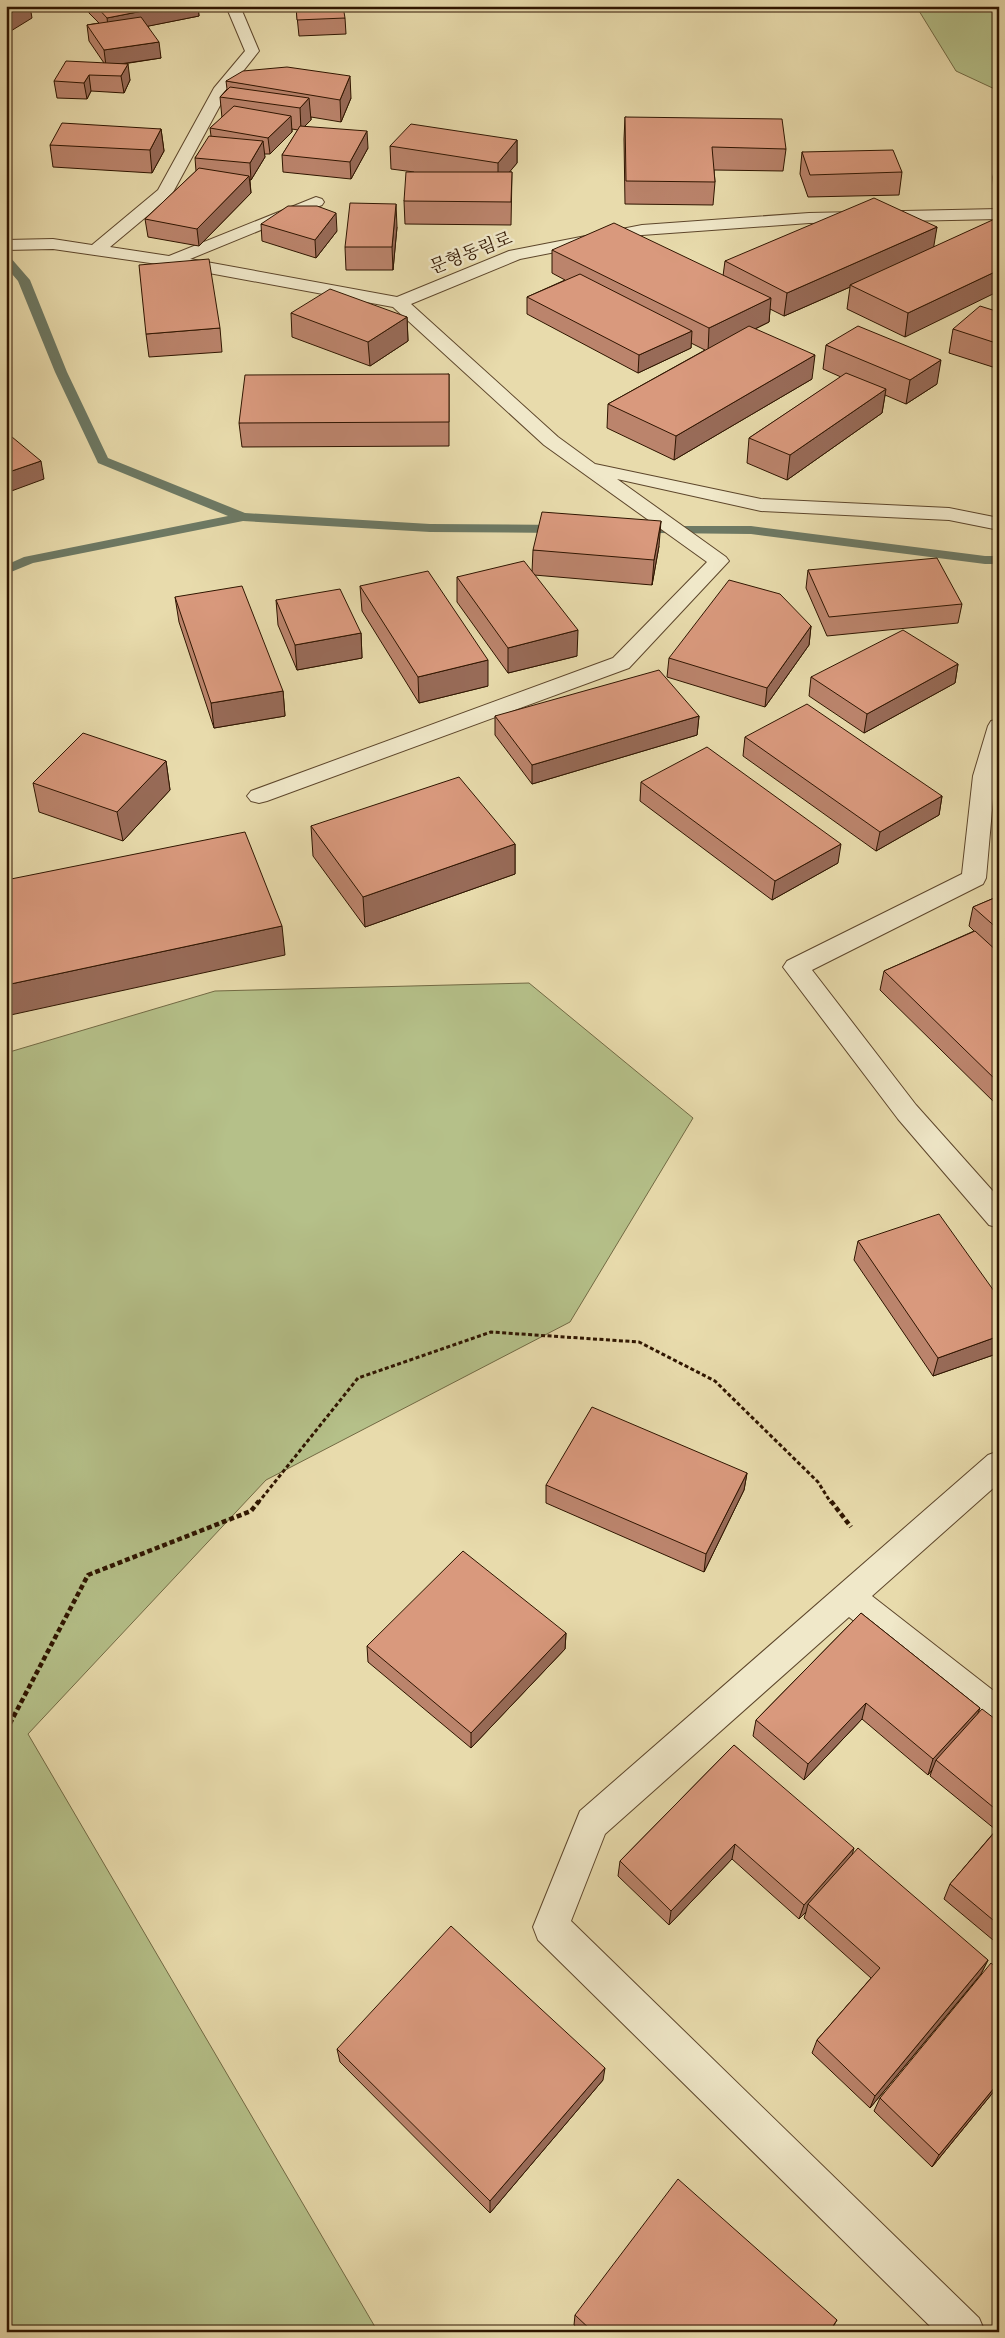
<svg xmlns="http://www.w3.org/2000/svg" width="1005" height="2338" font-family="Cardo,'Noto Serif KR',serif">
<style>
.green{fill:#b5c089;stroke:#726a44}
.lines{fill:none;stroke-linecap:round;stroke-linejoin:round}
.stream{fill:#6d7964;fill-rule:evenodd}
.minor-casing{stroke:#5d462b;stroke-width:2}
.path-far1{stroke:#2f1500;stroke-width:3;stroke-dasharray:4 2.5;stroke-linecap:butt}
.path{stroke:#2f1500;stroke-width:4.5;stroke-dasharray:5 3;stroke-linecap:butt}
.minor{fill:#f0e8c9;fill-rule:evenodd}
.wall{fill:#bb846c;stroke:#2f1500}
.shaded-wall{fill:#986b58;stroke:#2f1500}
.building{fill:#d9997d;stroke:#2f1500}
.labels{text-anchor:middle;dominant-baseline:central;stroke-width:5;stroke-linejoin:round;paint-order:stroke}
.far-street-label{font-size:18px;fill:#2f1500;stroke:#f0e8c9}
</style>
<rect width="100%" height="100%" fill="#e8dbac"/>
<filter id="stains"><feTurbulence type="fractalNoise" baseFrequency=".004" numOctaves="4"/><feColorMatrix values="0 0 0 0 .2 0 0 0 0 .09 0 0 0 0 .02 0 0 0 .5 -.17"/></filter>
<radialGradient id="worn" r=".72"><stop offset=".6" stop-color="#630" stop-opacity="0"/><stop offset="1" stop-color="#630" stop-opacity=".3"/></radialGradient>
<g class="green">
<path d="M916 6H999V91L956 71Z"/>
<path d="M529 983 693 1118 570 1322 266 1480 28 1734 378 2332H6V1053L215 991Z"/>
</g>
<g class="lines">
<g class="stream">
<path d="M6 256 10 257 30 280 67 372 108 458 245 513 430 524 563 525 570 529 563 533 430 532 243 521 33 563 6 574V565L24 557 228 516 98 463 55 372 18 281 6 267Z"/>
<path d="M663 526H751L985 556H999V564H985L751 534 658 533 656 530 658 527Z"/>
</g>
<defs>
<g id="minor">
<path d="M226 6H240L259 51 229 89 171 196 110 247 169 256 316 197 322 199 324 202 322 205 190 259 397 297 509 251 642 225 809 213 999 209V219L809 223 642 235 520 259 411 304 558 437 595 464 761 499 949 508 999 518V530L949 520 761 511 617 479 726 557 729 561 629 668 267 801 259 803 251 801 247 796 251 791 613 658 707 562 544 445 393 307 171 266 53 249 6 250V240L53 239 92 245 158 190 214 88 245 51Z"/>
<path d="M999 719V765L995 776 986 878 983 884 812 970 916 1105 999 1198V1228L989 1225 898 1119 783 967 787 961 962 874 973 776 988 726 991 721Z"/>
<path d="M999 1451V1483L872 1596 999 1695V1732L987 1727 849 1617 605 1834 571 1921 979 2318 985 2332H936L538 1940 533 1927 580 1811 988 1455Z"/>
</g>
</defs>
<use href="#minor" class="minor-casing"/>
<path class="path-far1" d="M258 1503 358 1378 491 1332 639 1342 715 1381 818 1482 831 1503"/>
<g class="path">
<path d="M831 1501 851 1527"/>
<path d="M6 1731 88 1575 251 1511 259 1501"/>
</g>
<use href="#minor" class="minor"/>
</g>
<g class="wall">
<path d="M88 6H198L199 16 148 26 161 58 123 64 130 80 124 93 91 91 87 99 57 98 54 81 104 63 89 41 87 25 99 23 89 13Z"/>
<path d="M296 6 345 18 346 34 299 36Z"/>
<path d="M226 81 351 98 341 122 311 117V120L305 126 368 148 351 179 283 172 282 155 298 130 292 129V132L270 154H264L265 157 251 180H250L251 193 199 246 148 237 145 219 196 171 195 158 211 136 210 128 222 118 220 97 227 89Z"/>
<path d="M625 117 786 149 783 171 714 170 715 182 713 205 625 204 624 139Z"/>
<path d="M161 129 164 151 152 173 53 167 50 145Z"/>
<path d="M517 140V163L509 172H512L511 225 405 224 404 201 414 172 391 169 390 146Z"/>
<path d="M802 152 902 172 899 195 808 197 800 174Z"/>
<path d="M997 154H999V194L994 193 993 177Z"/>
<path d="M261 224 337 231 316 258 262 241Z"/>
<path d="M397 227 393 270H346L345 247Z"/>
<path d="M937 227 905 337 847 309 850 287 784 316 770 309 769 322 755 329 812 379 674 460 607 428 608 404 705 350 691 343V348L638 373 527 314V297L565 280 552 273V250L723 276 725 261Z"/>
<path d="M999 312V369L949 353 953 329Z"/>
<path d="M291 313 407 317 408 341 370 366 292 337Z"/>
<path d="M220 328 222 352 149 357 146 334Z"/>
<path d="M826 345 937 384 906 404 885 395 882 413 787 480 747 463 749 438 841 377 823 369Z"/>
<path d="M449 374V446L242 447 239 423Z"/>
<path d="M659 546 652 585 534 575 577 656 508 673 457 602V577L532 572 533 550Z"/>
<path d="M808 570 962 604 958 623 827 636 806 588Z"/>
<path d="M360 586 488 686 419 703 362 611Z"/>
<path d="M175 597 283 691 285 716 214 728 179 622Z"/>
<path d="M276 600 361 633 362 658 297 670 278 625Z"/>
<path d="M811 626 809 645 765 707 667 677 669 658Z"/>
<path d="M958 664 955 683 864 733 809 696 811 677Z"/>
<path d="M495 716H699L697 735 532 784 495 735Z"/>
<path d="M745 737 942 796 939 815 876 851 743 756Z"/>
<path d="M166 761 170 790 123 841 39 812 33 783Z"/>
<path d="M641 782 838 863 772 900 640 801Z"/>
<path d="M311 826 515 844V874L365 927 313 856Z"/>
<path d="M999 896V1107L880 990 884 971 974 931 969 926 973 907Z"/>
<path d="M858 1241 999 1298V1353L933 1376 854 1260Z"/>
<path d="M747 1473 744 1490 704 1572 546 1503V1485Z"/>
<path d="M861 1613 980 1708 977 1714 999 1722V1945L944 1899 950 1884 996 1830 930 1776 932 1770 928 1775 862 1719 804 1780 753 1736 756 1720Z"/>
<path d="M566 1633 565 1649 471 1748 368 1662 367 1646Z"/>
<path d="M734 1745 852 1854 988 1960 981 1974 870 2108 812 2053 817 2040 871 1978 804 1918 806 1912 799 1919 732 1859 669 1925 618 1876 620 1861Z"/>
<path d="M999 1970V2094L995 2090 932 2167 874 2111 880 2098Z"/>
<path d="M337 2049 603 2080 490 2213 340 2062Z"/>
<path d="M575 2315 837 2320 830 2332H582L574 2325Z"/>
</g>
<g class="shaded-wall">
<path d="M22 6H30L32 18 6 34V16Z"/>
<path d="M168 6H198L199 16 109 34 107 18Z"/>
<path d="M159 42 161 58 106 66 104 50Z"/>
<path d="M128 64 130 80 124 93 121 76Z"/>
<path d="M89 75 91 91 87 99 84 83Z"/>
<path d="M350 76 351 98 341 122 340 100Z"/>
<path d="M309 98 311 120 301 130 300 108Z"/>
<path d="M291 116 292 132 270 154 268 138Z"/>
<path d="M161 129 164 151 152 173 150 150Z"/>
<path d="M367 131 368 148 351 179 350 162Z"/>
<path d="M517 140V163L498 186V163Z"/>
<path d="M263 141 265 157 251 180 250 163Z"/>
<path d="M249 176 251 193 199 246 197 229Z"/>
<path d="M396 204 397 227 393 270 392 247Z"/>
<path d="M336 213 337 231 316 258 315 240Z"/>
<path d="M937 227 933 251 850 285V287L784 316 787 293Z"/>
<path d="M999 270V291L905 337 908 313Z"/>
<path d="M771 298 769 322 708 352 709 328Z"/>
<path d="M407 317 408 341 370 366 368 342Z"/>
<path d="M692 331 691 348 638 373 639 355Z"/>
<path d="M815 355 812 379 674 460 676 436Z"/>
<path d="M941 360 937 384 906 404 910 380Z"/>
<path d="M886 389 882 413 787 480 790 455Z"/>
<path d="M41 461 44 479 6 493V473Z"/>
<path d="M661 521 659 546 652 585 654 560Z"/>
<path d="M811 626 809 645 765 707 767 688Z"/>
<path d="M578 630 577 656 508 673V648Z"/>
<path d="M361 633 362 658 297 670 295 645Z"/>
<path d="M488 660V686L419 703 418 677Z"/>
<path d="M958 664 955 683 864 733 867 714Z"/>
<path d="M283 691 285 716 214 728 211 703Z"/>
<path d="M699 716 697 735 532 784V765Z"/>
<path d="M166 761 170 790 123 841 117 812Z"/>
<path d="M942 796 939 815 876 851 880 832Z"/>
<path d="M515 844V874L365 927 363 897Z"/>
<path d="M841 844 838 863 772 900 775 881Z"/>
<path d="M282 926 285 955 6 1016V985Z"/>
<path d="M999 1336V1353L933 1376 938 1358Z"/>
<path d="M747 1473 744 1490 704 1572 706 1554Z"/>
<path d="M566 1633 565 1649 471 1748V1733Z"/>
<path d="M866 1703 862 1719 804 1780 808 1764Z"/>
<path d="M980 1708 974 1724 936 1760 932 1770 928 1775 933 1759Z"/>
<path d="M735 1844 732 1859 669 1925 671 1911Z"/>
<path d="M854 1848 850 1863 808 1904 806 1912 799 1919 804 1905Z"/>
<path d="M988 1960 981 1974 870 2108 875 2096Z"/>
<path d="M605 2068 603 2080 490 2213V2201Z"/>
<path d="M999 2082V2083L995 2090 932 2167 939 2155Z"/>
</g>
<g class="building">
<path d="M6 6H22L6 16Z"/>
<path d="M96 6H168L107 18Z"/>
<path d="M296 6H343L345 18 297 20Z"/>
<path d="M141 17 159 42 104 50 87 25Z"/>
<path d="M66 61 128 64 121 76 89 75 84 83 54 81Z"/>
<path d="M287 67 350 76 340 100 226 81 243 71Z"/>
<path d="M230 87 309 98 300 108 220 97Z"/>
<path d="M234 106 291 116 268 138 210 128Z"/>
<path d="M625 117 782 119 786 149 712 147 715 182 626 181Z"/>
<path d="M62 123 161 129 150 150 50 145Z"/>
<path d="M411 124 517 140 498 163 390 146Z"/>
<path d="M300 126 367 131 350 162 282 155Z"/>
<path d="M209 136 263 141 250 163 195 158Z"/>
<path d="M893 150 902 172 810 175 802 152Z"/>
<path d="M997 154H999V171H998Z"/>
<path d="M199 168 249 176 197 229 145 219Z"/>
<path d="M406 172H512L511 202 404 201Z"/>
<path d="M874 198 937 227 787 293 725 261Z"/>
<path d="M350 203 396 204 392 247H345Z"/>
<path d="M288 206H317L336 213 315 240 261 224Z"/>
<path d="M999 217V270L908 313 850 285Z"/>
<path d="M614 223 771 298 709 328 552 250Z"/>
<path d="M209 259 220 328 146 334 139 265Z"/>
<path d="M580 274 692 331 639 355 527 297Z"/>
<path d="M330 289 407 317 368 342 291 313Z"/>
<path d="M980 306 999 312V344L953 329Z"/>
<path d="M749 326 815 355 676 436 608 404Z"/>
<path d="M858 326 941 360 910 380 826 345Z"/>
<path d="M846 373 886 389 790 455 749 438Z"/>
<path d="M449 374V422L239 423 245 375Z"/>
<path d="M6 432 41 461 6 473Z"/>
<path d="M542 512 661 521 654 560 533 550Z"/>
<path d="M937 558 962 604 829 617 808 570Z"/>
<path d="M524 561 578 630 508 648 457 577Z"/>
<path d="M428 571 488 660 418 677 360 586Z"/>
<path d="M729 580 780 594 811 626 767 688 669 658Z"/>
<path d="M242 586 283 691 211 703 175 597Z"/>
<path d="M340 589 361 633 295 645 276 600Z"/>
<path d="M903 630 958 664 867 714 811 677Z"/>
<path d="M659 670 699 716 532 765 495 716Z"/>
<path d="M807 704 942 796 880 832 745 737Z"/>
<path d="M83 733 166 761 117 812 33 783Z"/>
<path d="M707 747 841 844 775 881 641 782Z"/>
<path d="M459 777 515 844 363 897 311 826Z"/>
<path d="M245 832 282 926 6 985V880Z"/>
<path d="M999 896V930L973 907Z"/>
<path d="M975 931 999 953V1083L884 971Z"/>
<path d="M939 1214 999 1298V1336L938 1358 858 1241Z"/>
<path d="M592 1407 747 1473 706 1554 546 1485Z"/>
<path d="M463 1551 566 1633 471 1733 367 1646Z"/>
<path d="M861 1613 980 1708 933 1759 866 1703 808 1764 756 1720Z"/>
<path d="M982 1709 999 1722V1812L936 1760Z"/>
<path d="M734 1745 854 1848 804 1905 735 1844 671 1911 620 1861Z"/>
<path d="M999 1827V1925L950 1884Z"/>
<path d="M858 1848 988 1960 875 2096 817 2040 880 1968 808 1904Z"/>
<path d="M451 1926 605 2068 490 2201 337 2049Z"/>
<path d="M991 1963 999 1970V2082L939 2155 880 2098Z"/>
<path d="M678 2179 837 2320 829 2332H593L575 2315Z"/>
</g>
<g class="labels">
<g class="far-street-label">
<text transform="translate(471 253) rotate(-21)">문형동림로</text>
</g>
</g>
<rect width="1005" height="2338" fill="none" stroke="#e8dbac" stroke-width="25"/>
<rect x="8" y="8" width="990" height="2323" fill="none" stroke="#2f1500" stroke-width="2.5"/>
<rect x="12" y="12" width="980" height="2313" fill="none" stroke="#2f1500"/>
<rect width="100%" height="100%" filter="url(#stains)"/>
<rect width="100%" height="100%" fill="url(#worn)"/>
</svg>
